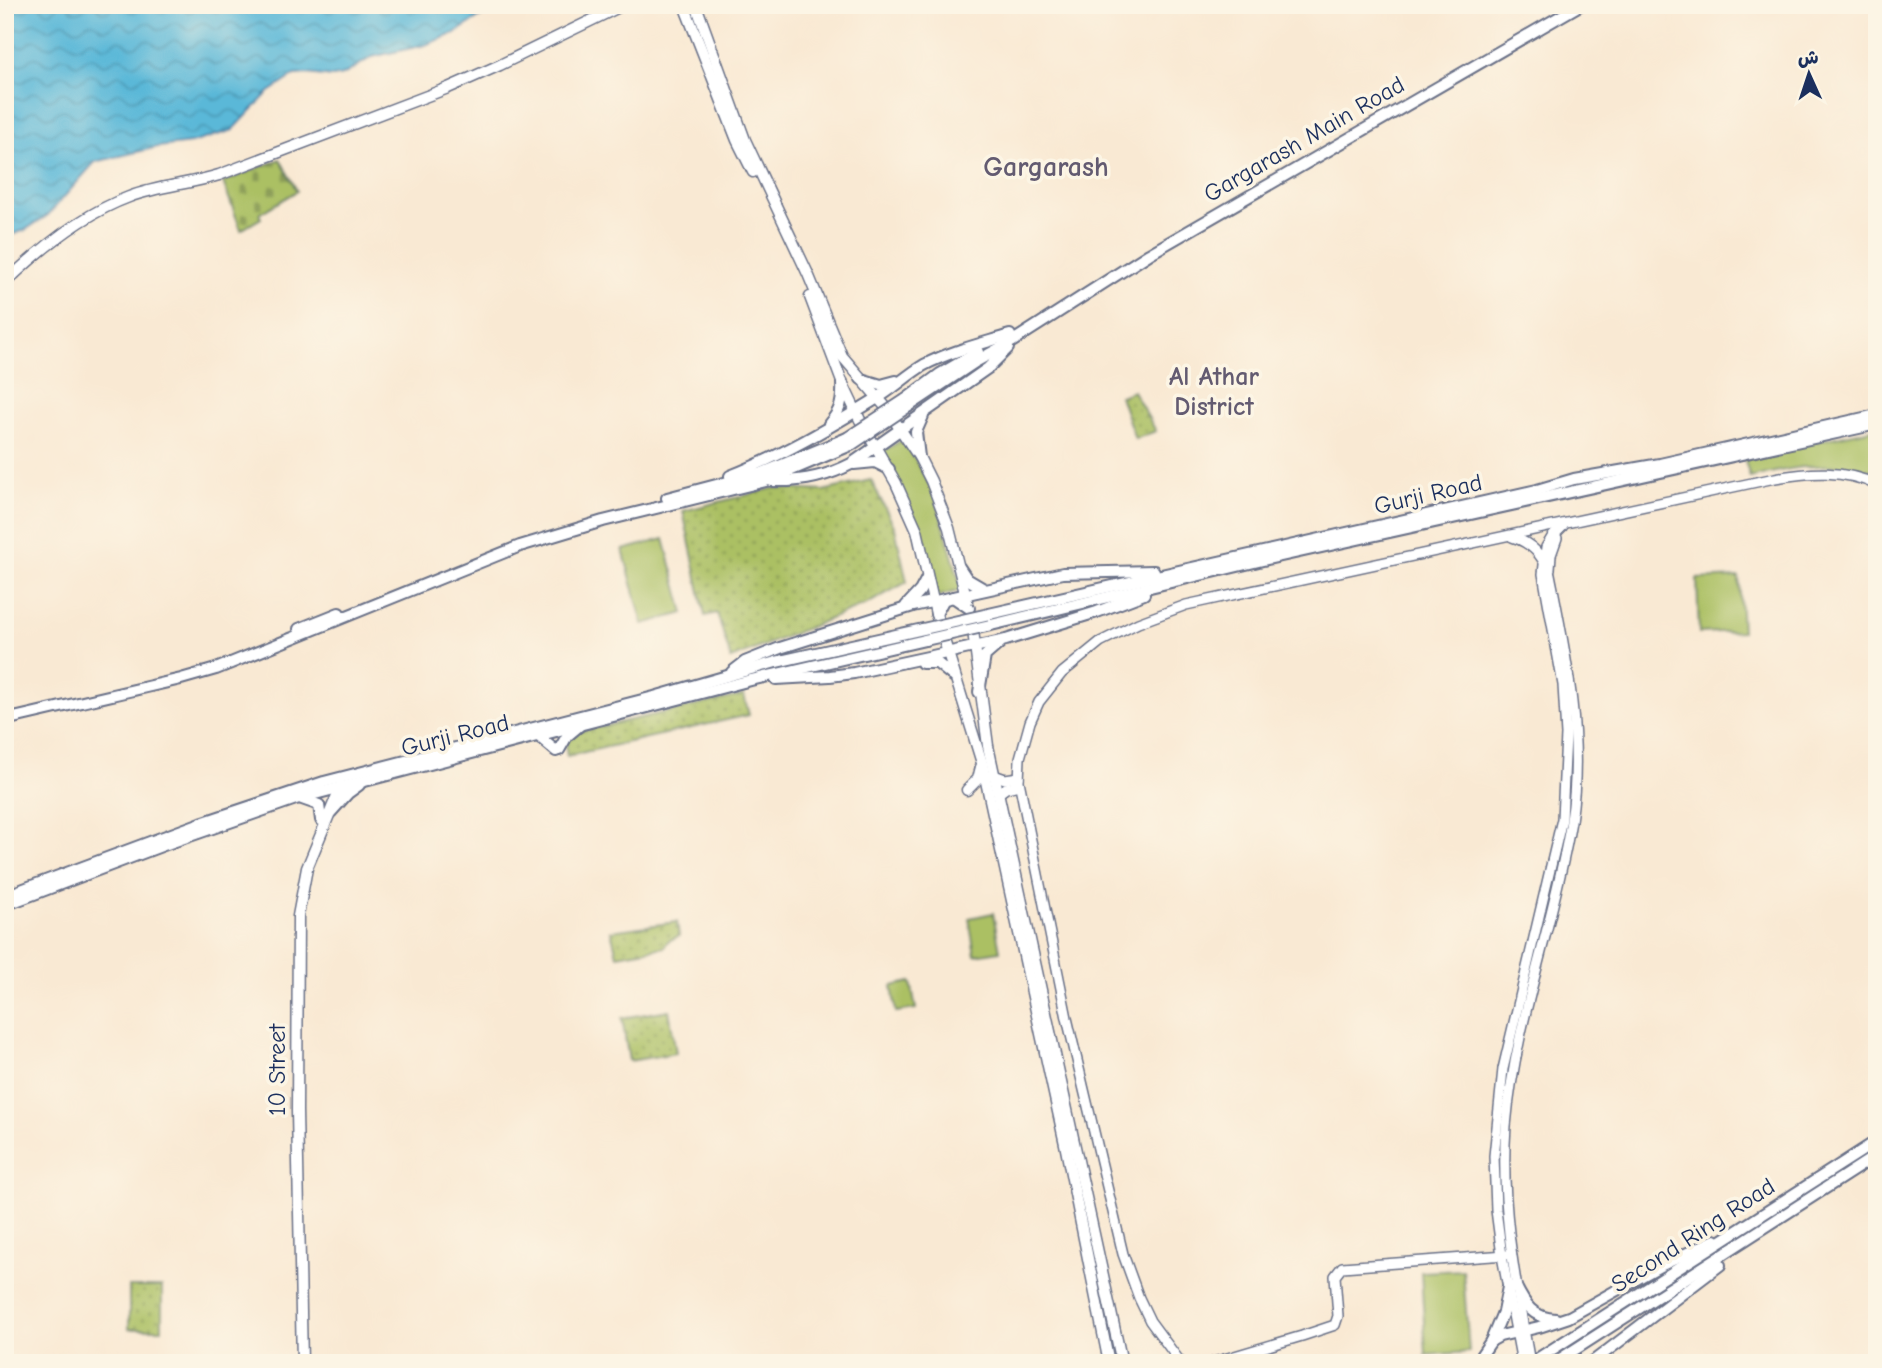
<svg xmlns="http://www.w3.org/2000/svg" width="1882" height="1368" font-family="'Comic Neue','Playpen Sans Arabic',sans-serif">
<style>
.grass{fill:#abc064;stroke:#637861;stroke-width:2}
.cemetery{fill:url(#cemetery-stones);stroke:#637861;stroke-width:2}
.park{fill:url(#park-dots);stroke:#637861;stroke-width:2}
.water{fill:url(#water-waves);stroke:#3a749b;stroke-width:2}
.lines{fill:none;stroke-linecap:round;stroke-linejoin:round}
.tertiary-casing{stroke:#697087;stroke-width:12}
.secondary-casing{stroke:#697087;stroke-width:13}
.primary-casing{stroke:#697087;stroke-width:14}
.trunk-casing{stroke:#697087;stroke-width:14}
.tertiary{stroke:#fff;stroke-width:9}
.secondary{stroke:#fff;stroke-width:10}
.primary{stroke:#fff;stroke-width:10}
.trunk{stroke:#fff;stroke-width:10}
.primary-bridge-casing{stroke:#697087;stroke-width:14;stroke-linecap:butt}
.trunk-bridge-casing{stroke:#697087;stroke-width:14;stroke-linecap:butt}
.primary-bridge{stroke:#fff;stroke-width:10}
.trunk-bridge{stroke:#fff;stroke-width:10}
.labels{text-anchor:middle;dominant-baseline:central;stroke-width:7;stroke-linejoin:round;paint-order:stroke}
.street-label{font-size:24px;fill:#1b2f5e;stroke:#fcf5e5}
.neighbourhood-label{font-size:26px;font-weight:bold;fill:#635b71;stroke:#fcf5e5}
.quarter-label{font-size:28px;font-weight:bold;fill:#635b71;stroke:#fcf5e5}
</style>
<defs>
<pattern id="cemetery-stones" width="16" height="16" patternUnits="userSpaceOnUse" patternTransform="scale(1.75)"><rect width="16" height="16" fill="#abc064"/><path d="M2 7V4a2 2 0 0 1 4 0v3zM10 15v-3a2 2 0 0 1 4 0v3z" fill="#8a9c56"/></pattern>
<pattern id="park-dots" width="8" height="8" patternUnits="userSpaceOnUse" patternTransform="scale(1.75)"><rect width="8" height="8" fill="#abc064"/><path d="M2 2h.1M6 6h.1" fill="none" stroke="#8a9c56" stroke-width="1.8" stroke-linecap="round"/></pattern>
<pattern id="water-waves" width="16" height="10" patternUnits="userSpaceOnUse" patternTransform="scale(1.75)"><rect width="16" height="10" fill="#5ab8d8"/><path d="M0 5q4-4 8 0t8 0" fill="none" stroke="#4a96b2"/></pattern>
</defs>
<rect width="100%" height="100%" fill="#fcf5e5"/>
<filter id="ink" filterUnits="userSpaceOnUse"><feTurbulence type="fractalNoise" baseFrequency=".0143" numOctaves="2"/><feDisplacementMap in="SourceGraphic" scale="14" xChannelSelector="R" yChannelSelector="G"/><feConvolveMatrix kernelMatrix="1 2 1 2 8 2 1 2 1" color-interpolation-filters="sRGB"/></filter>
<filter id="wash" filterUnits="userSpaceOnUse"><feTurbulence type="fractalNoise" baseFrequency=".00686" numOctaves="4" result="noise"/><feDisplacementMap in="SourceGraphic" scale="28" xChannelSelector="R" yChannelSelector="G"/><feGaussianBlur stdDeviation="1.57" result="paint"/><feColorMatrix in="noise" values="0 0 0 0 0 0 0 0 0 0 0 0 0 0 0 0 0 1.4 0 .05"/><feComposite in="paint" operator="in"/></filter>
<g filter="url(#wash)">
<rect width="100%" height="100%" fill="#f9e9d3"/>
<g class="grass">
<path d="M1877 428V471C1827 462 1799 465 1750 478L1744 457Z"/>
<path d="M904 439 935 495 962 590 936 597 917 523 882 452Z"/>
<path d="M664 539 684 613 643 624 623 550Z"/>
<path d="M1739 577 1742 631 1699 633 1697 579Z"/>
<path d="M993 913 1000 951 975 955 969 918Z"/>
<path d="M911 982 916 1009 896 1012 892 986Z"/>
<path d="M1463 1270 1469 1352 1426 1355 1421 1272Z"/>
</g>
<path class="cemetery" d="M280 159 297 191 259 214 261 218 241 230 223 182Z"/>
<g class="park">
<path d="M1133 391 1156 431 1135 439 1120 396Z"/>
<path d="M871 480 895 528 907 582 869 603 731 659 717 613 705 616 683 511 774 488 823 491Z"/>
<path d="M744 695 749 715 567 756C564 745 567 737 577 732Z"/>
<path d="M677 922 679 936 668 941 664 947 617 955 611 931Z"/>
<path d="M669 1010 676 1053 629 1061 622 1018Z"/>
<rect x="129" y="1287" width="33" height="42"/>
</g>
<path class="water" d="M5 5H499L453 34 425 45 372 57 343 75 333 77 307 74 295 75 268 93 233 130 191 143 158 147 95 162 48 215 25 230 5 237Z"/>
</g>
<g filter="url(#ink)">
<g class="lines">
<defs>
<g id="tertiary">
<path d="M1512 537C1532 543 1542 555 1550 574 1566 655 1584 738 1571 821 1554 924 1515 1022 1506 1126 1500 1207 1516 1284 1530 1363"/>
<path d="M1550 569 1551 555 1557 538"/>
<path d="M994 775 1005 779 1019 777"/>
<path d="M999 793 1006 788 1019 785"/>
<path d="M1181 1363 1150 1321 1139 1298 1123 1254 1067 1018 1019 781 1020 758 1030 722 1039 702 1062 673 1100 642 1138 623 1186 605 1775 478C1809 472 1844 469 1877 485"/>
<path d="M1211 1363 1302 1336 1335 1325 1338 1316 1335 1276 1342 1267 1506 1255"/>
<path d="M1522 1363 1502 1256 1496 1210 1494 1156 1503 1069 1562 819 1566 735 1563 685 1543 574 1546 547 1552 537 1563 526"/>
</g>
<g id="secondary">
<path d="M684 5 737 140 753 172"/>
<path d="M696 5 745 140 808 274 842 356 884 405 919 457 931 481 949 528 967 601"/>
<path d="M5 283C40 249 83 214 129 197 158 186 190 184 219 175L448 88 500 65 623 5"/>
<path d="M810 297 842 382 860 420 896 483 917 530 936 614 982 763 1065 1144 1109 1363"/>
<path d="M972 623 988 746 1122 1363"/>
<path d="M967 790 978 779 981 767"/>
<path d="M302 1363 297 1111 298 916 307 868 341 786"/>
</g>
<g id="primary">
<path d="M861 379 881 385 896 381"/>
<path d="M905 400 940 374 978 352"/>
<path d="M909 406 975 362 1013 341 1149 254 1580 5"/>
<path d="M829 424C841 410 843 401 842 382"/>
<path d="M919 457 916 432 923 416"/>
<path d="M854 464 875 462 889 469"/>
<path d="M730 476C781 456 829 428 876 399 893 389 907 375 924 365 951 351 981 344 1010 335"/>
<path d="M772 481C800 482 826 477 851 464L988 368 1008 348"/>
<path d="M667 498 762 473 847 438"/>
<path d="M299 629 339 613"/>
<path d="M5 720 181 679 216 669 520 546 603 521 766 481 851 445"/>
</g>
<g id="trunk">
<path d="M959 567 967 579 984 589"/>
<path d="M953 597 969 608"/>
<path d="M906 606 920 591 927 578"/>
<path d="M936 614 944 599"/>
<path d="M989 614 1537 490 1574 479 1660 464 1877 415"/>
<path d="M991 625 1263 560 1877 424"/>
<path d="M922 663H937L953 676"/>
<path d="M732 672 745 662 780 648 913 606 1063 573 1154 571"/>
<path d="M776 679 830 676 854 673 1006 640 1097 612 1144 594"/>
<path d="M979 692 985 656 1000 643"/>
<path d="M537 735 556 751"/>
<path d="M559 750 567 736 579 726"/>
<path d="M302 799 319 805 321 820"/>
<path d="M331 812 348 793 359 785"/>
<path d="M5 896 201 823 324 782 654 697 776 662 923 629"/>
<path d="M5 905 161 846 296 799 751 680 925 640"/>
<path d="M1515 1285C1525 1305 1532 1318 1556 1319"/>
<path d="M1491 1341 1503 1312 1508 1287"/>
<path d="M1476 1363 1491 1341 1500 1336 1539 1327 1569 1317 1660 1266 1715 1240"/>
<path d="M1531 1363 1877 1141"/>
<path d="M1554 1363 1877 1155"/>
<path d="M1591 1363 1720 1265"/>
</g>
</defs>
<use href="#tertiary" class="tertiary-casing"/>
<use href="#secondary" class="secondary-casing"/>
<use href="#primary" class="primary-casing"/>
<use href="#trunk" class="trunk-casing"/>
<use href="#tertiary" class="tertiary"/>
<use href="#secondary" class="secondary"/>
<use href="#primary" class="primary"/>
<use href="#trunk" class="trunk"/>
<defs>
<g id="primary-bridge">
<path d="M847 438 905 400"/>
<path d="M851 445 909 406"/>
</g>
<g id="trunk-bridge">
<path d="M923 629 989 614"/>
<path d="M925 640 991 625"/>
</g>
</defs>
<use href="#primary-bridge" class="primary-bridge-casing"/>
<use href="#trunk-bridge" class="trunk-bridge-casing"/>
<use href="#primary-bridge" class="primary-bridge"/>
<use href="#trunk-bridge" class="trunk-bridge"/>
</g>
</g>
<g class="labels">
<g class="street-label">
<text transform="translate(1304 139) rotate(-30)">Gargarash Main Road</text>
<text transform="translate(1428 494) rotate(-13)">Gurji Road</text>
<text transform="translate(455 735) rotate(-14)">Gurji Road</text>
<text transform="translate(277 1070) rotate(-90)">10 Street</text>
<text transform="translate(1693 1235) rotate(-33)">Second Ring Road</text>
</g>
<g class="neighbourhood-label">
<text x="1214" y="377">Al Athar<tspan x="1214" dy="30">District</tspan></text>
</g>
<g class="quarter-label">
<text x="1046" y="167">Gargarash</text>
</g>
</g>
<rect width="1882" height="1368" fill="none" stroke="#fcf5e5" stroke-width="28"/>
<g transform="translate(1809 74) rotate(357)" stroke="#fcf5e5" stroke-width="5" paint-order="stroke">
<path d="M0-5L12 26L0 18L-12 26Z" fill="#1b2f5e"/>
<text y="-10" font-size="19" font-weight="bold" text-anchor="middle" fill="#1b2f5e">ش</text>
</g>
</svg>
